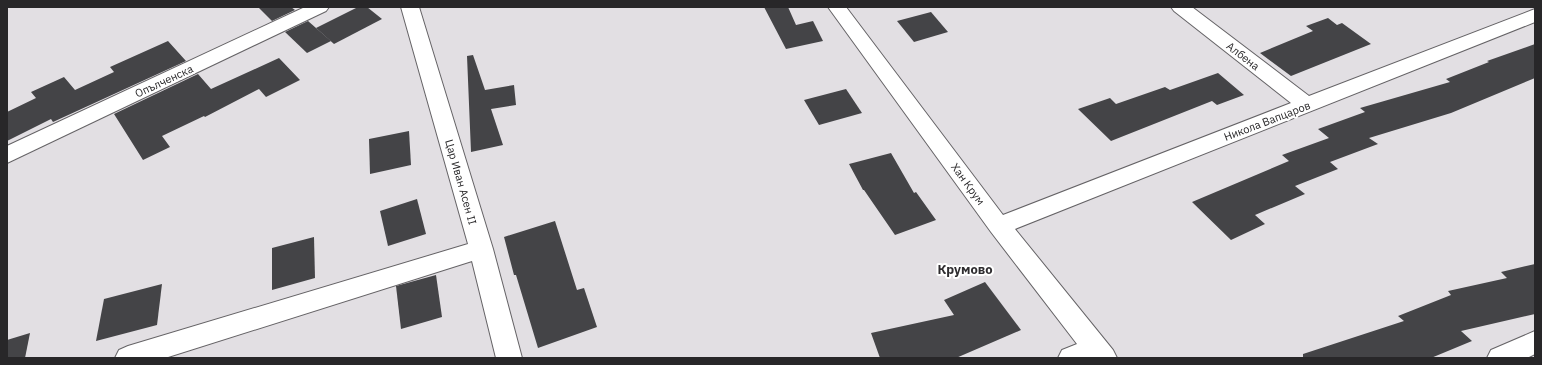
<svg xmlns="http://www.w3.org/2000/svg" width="1542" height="365" font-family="'IBM Plex Sans',sans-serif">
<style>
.building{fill:#444447}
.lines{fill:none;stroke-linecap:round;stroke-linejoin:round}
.minor-casing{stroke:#656366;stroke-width:2}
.minor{fill:#fff;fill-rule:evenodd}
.labels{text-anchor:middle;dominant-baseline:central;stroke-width:4;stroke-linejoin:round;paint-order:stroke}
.street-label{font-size:11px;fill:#282729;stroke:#fff}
.quarter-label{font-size:13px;font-weight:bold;fill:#2e2c2f;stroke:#fff}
</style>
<rect width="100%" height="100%" fill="#e2dfe3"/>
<g class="building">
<path d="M258 7H291L295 10 272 21Z"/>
<path d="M358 7H367L382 19 334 44 316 28Z"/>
<path d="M764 7H788L796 25 813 21 823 41 786 49Z"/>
<path d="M931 12 948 32 914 42 897 21Z"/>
<path d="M1328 18 1337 25 1342 23 1371 44 1291 76 1260 53 1313 31 1306 26Z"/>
<path d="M308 21 331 41 307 53 285 32Z"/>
<path d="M168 41 186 61 53 122 51 119 7 141V112L36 98 31 92 64 77 75 90 114 72 110 67Z"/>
<path d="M1535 44V78L1451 113 1369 138 1378 144 1330 162 1338 169 1295 186 1305 194 1255 215 1265 224 1231 240 1192 202 1289 161 1282 155 1329 138 1318 129 1365 112 1360 108 1450 82 1446 79 1489 62 1487 61Z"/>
<path d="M473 55 485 90 514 85 516 105 491 109 503 145 471 152 467 56Z"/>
<path d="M279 58 300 80 266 97 259 89 205 117 204 116 162 136 170 147 143 160 114 114 198 74 211 89Z"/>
<path d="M1218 73 1244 95 1217 105 1212 101 1111 141 1078 109 1110 98 1116 104 1165 87 1170 90Z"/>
<path d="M846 89 862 113 819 125 804 100Z"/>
<path d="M409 131 411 165 370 174 369 139Z"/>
<path d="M891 153 914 193 916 192 936 220 895 235 864 190H863L849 164Z"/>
<path d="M417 199 426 234 388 246 380 211Z"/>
<path d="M555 221 577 290 584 288 597 327 538 348 516 275H514L504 237Z"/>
<path d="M314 237 315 278 272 290V248Z"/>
<path d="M1535 264V314L1461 331 1472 341 1431 358H1303V354L1404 321 1398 316 1451 295 1448 291 1507 278 1501 272Z"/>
<path d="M436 275 442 317 401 329 396 286Z"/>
<path d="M985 282 1021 330 956 358H880L871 333 954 315 944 300Z"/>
<path d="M162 284 157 325 96 341 104 299Z"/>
<path d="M30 333 25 358H7V340Z"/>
</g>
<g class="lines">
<defs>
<g id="minor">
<path d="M305 7H329L326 11 7 163V146Z"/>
<path d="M401 7H419L493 249 522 358H496L472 261 165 358H115L119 350 128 346 468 244Z"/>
<path d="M828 7H846L1003 215 1291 103 1174 11 1171 7H1192L1309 96 1535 9V22L1015 229 1113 350 1117 358H1058L1062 350 1077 344 991 232Z"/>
<path d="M1535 331V354L1527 358H1487L1491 350Z"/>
</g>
</defs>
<use href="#minor" class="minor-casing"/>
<use href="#minor" class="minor"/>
</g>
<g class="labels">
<g class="street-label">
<text transform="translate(1243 56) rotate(38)">Албена</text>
<text transform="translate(164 81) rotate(-25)">Опълченска</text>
<text transform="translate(1267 121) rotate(-21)">Никола Вапцаров</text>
<text transform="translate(461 182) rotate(74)">Цар Иван Асен II</text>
<text transform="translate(968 184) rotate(54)">Хан Крум</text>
</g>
<g class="quarter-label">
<text x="965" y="269">Крумово</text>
</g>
</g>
<rect width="1542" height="365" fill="none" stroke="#282729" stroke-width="16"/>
</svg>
